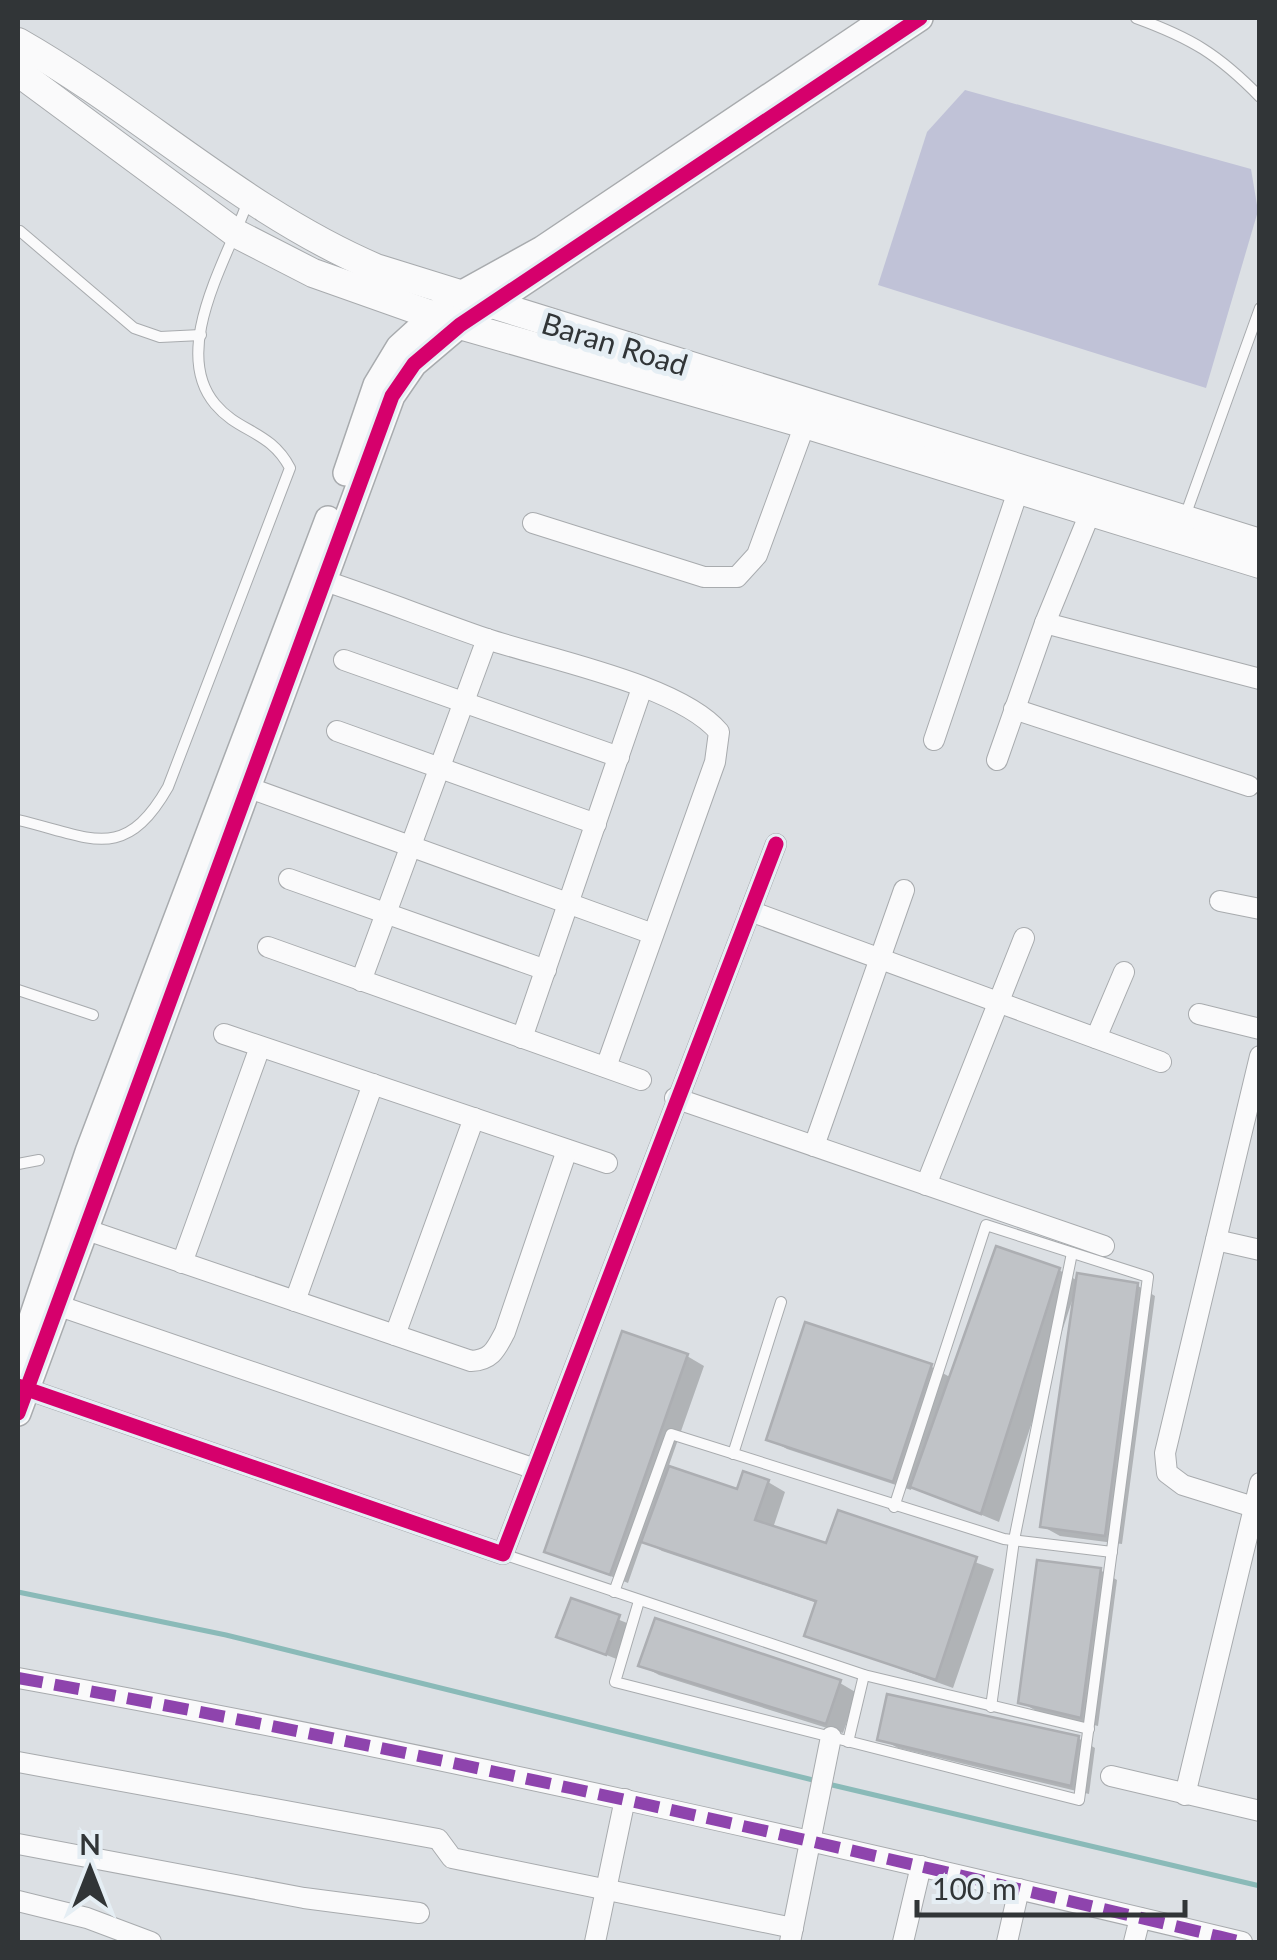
<svg xmlns="http://www.w3.org/2000/svg" width="1277" height="1960" font-family="Lato,sans-serif">
<style>
.green{fill:#c0c2d7}
.shadow{fill:#0003}
.lines{fill:none;stroke-linecap:round;stroke-linejoin:round}
.stream{stroke:#8abab8;stroke-width:5}
.building{fill:#c0c3c7;stroke:#acaeb2;stroke-width:2.5}
.service-casing{stroke:#a8abae;stroke-width:12}
.minor-casing{stroke:#a8abae;stroke-width:22}
.tertiary-casing{stroke:#a8abae;stroke-width:28}
.secondary-casing{stroke:#a8abae;stroke-width:30}
.service{stroke:#fafafb;stroke-width:10}
.minor{stroke:#fafafb;stroke-width:20}
.tertiary{stroke:#fafafb;stroke-width:25}
.secondary{stroke:#fafafb;stroke-width:28}
.quiet{stroke:#8e44ad;stroke-width:12;stroke-dasharray:25 12;stroke-linecap:butt}
.cycleway-casing{stroke:#e5eef4;stroke-width:21}
.cycleway{stroke:#d6006c;stroke-width:15}
.labels{text-anchor:middle;dominant-baseline:central;stroke-width:10;stroke-linejoin:round;paint-order:stroke}
.street-label{font-size:30px;fill:#313537;stroke:#e5eef4}
</style>
<rect width="100%" height="100%" fill="#dce0e4"/>
<path class="green" d="M965 90 1251 169 1258 211 1206 388 878 285 927 132Z"/>
<g class="shadow">
<path d="M1059 1270 1078 1281 1138 1286 1155 1296 1122 1544 1060 1536 1042 1526 1077 1286 999 1522 912 1486 911 1490 787 1449 769 1439 930 1366 948 1376 955 1374Z"/>
<path d="M687 1356 704 1366 668 1468 739 1492 768 1482 785 1492 773 1528 828 1547 839 1513 994 1569 953 1688 807 1635 817 1603 662 1551 643 1540 628 1583 547 1551Z"/>
<path d="M1100 1570 1117 1580 1098 1726 1038 1712 1021 1702Z"/>
<path d="M572 1601 632 1625 619 1660 559 1636Z"/>
<path d="M641 1665 840 1683 857 1693 843 1733 659 1675Z"/>
<path d="M880 1738H1078L1095 1748 1089 1794 898 1748Z"/>
</g>
<g class="lines">
<g class="stream">
<path d="M18 1592 226 1635 817 1781"/>
<path d="M828 1784 1260 1886"/>
</g>
</g>
<g class="building">
<path d="M996 1246 1060 1268 981 1514 910 1487Z"/>
<path d="M1077 1273 1138 1283 1105 1536 1040 1527Z"/>
<path d="M805 1322 932 1364 893 1482 766 1440Z"/>
<path d="M622 1331 688 1354 610 1575 544 1552Z"/>
<path d="M669 1466 737 1489 743 1471 769 1480 755 1520 826 1543 838 1510 977 1557 936 1680 804 1636 816 1601 641 1542Z"/>
<path d="M1037 1560 1101 1568 1081 1718 1018 1703Z"/>
<path d="M571 1598 620 1615 606 1655 556 1637Z"/>
<path d="M655 1618 841 1680 826 1724 638 1666Z"/>
<path d="M887 1694 1079 1736 1071 1786 877 1740Z"/>
</g>
<g class="lines">
<defs>
<g id="service">
<path d="M1136 18C1191 38 1218 54 1260 97"/>
<path d="M20 231 134 328 160 337 201 335"/>
<path d="M1184 519 1260 308"/>
<path d="M18 820C91 837 124 864 168 787L290 468C270 430 239 433 215 404 169 349 230 255 249 198"/>
<path d="M18 990 93 1015"/>
<path d="M18 1164 39 1160"/>
<path d="M733 1454 781 1302"/>
<path d="M503 1554 864 1675 1089 1729"/>
<path d="M614 1592 671 1434 1004 1539 1112 1552"/>
<path d="M639 1601 615 1682 1079 1800 1148 1277 986 1225 894 1507"/>
<path d="M991 1707 1014 1540 1072 1253"/>
<path d="M848 1742 864 1675"/>
</g>
<g id="minor">
<path d="M533 523 704 577H737L757 555 805 424"/>
<path d="M313 577C372 596 429 619 487 639 547 659 680 685 719 732L715 762 606 1067"/>
<path d="M1045 623 1260 679"/>
<path d="M344 660 619 757"/>
<path d="M1014 709 1249 786"/>
<path d="M337 731 596 824"/>
<path d="M934 740 1018 491"/>
<path d="M997 760 1045 623 1090 513"/>
<path d="M236 783 653 934"/>
<path d="M289 879 546 970"/>
<path d="M1220 901 1260 909"/>
<path d="M750 911 1161 1062"/>
<path d="M268 947 641 1080"/>
<path d="M361 981 487 639"/>
<path d="M1199 1014 1260 1029"/>
<path d="M224 1034 607 1163"/>
<path d="M522 1038 642 688"/>
<path d="M1096 1038 1124 972"/>
<path d="M1260 1056 1165 1453 1167 1473 1183 1485 1260 1509"/>
<path d="M675 1098 1104 1246"/>
<path d="M814 1146 904 890"/>
<path d="M926 1185 1024 938"/>
<path d="M84 1229 471 1361C492 1360 496 1349 505 1332L567 1150"/>
<path d="M1216 1240 1260 1250"/>
<path d="M182 1263 260 1047"/>
<path d="M45 1301 535 1469"/>
<path d="M295 1301 373 1084"/>
<path d="M395 1335 474 1118"/>
<path d="M18 1386 503 1554 776 844"/>
<path d="M18 1678C429 1752 836 1845 1242 1942"/>
<path d="M18 1762 438 1839 452 1858 793 1928"/>
<path d="M1111 1776 1260 1811"/>
<path d="M1185 1795 1260 1483"/>
<path d="M18 1844 304 1898 419 1913"/>
<path d="M18 1901 87 1918 151 1942"/>
<path d="M595 1942 625 1799"/>
<path d="M790 1942 831 1737"/>
<path d="M903 1942 921 1866"/>
<path d="M1007 1942 1019 1889"/>
<path d="M1134 1942 1140 1918"/>
</g>
<g id="tertiary">
<path d="M346 473 376 385 399 347 433 316 459 295 542 249 886 18"/>
<path d="M18 1359 88 1152 328 519"/>
<path d="M18 1413 392 396 414 364 460 325 920 18"/>
</g>
<g id="secondary">
<path d="M18 42C141 112 245 212 376 268L1260 543"/>
<path d="M18 72 237 234 313 273 460 325 805 424 1260 564"/>
</g>
</defs>
<use href="#service" class="service-casing"/>
<use href="#minor" class="minor-casing"/>
<use href="#tertiary" class="tertiary-casing"/>
<use href="#secondary" class="secondary-casing"/>
<use href="#service" class="service"/>
<use href="#minor" class="minor"/>
<use href="#tertiary" class="tertiary"/>
<use href="#secondary" class="secondary"/>
<path class="quiet" d="M18 1678C429 1752 836 1845 1242 1942"/>
<defs>
<g id="cycleway">
<path d="M18 1386 503 1554 776 844"/>
<path d="M18 1413 392 396 414 364 460 325 920 18"/>
</g>
</defs>
<use href="#cycleway" class="cycleway-casing"/>
<use href="#cycleway" class="cycleway"/>
</g>
<g class="labels">
<g class="street-label">
<text transform="translate(615 343) rotate(17)">Baran Road</text>
</g>
</g>
<rect width="1277" height="1960" fill="none" stroke="#313537" stroke-width="40"/>
<g transform="translate(90 1870)" stroke="#e5eef4" stroke-width="8" paint-order="stroke">
<path d="M0-8L18 38L0 25L-18 38Z" fill="#313537"/>
<text y="-15" font-size="28" font-weight="bold" text-anchor="middle" fill="#313537">N</text>
</g>
<path d="M917 1900v15h268v-15" fill="none" stroke="#313537" stroke-width="5"/>
<text x="932" y="1900" font-size="30" fill="#313537" stroke="#e5eef4" stroke-width="8" paint-order="stroke">100 m</text>
</svg>
